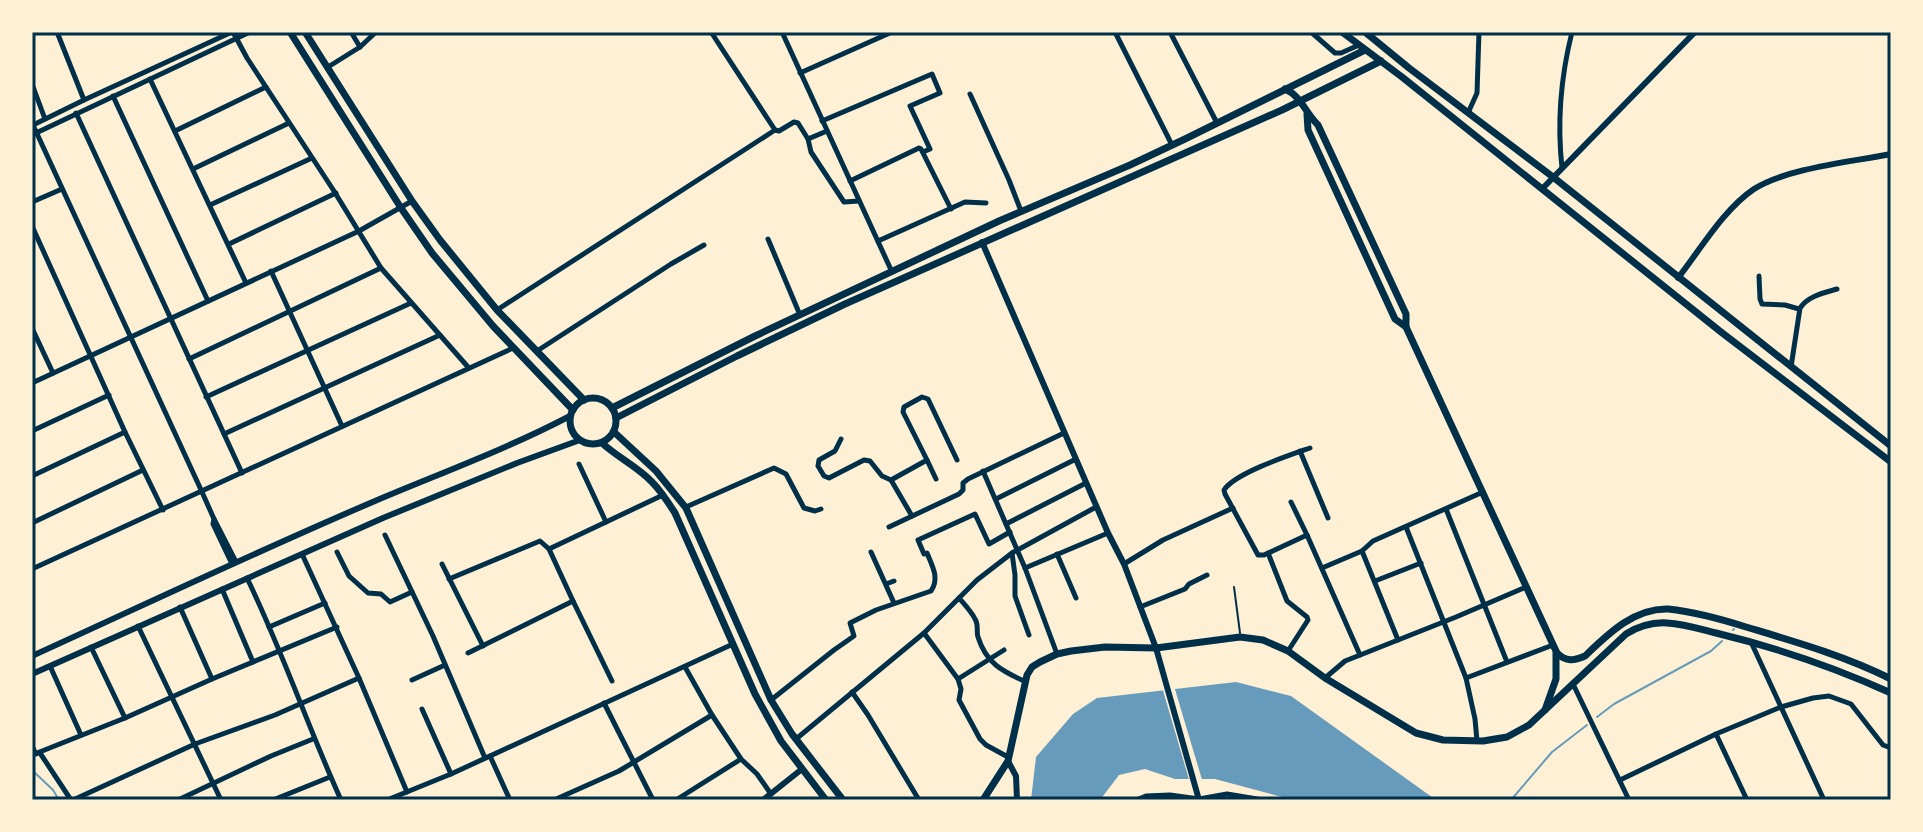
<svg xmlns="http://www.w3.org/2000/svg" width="1923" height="832" font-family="Commissioner,sans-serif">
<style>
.water{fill:#669bbc}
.pier{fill:#fdf0d5}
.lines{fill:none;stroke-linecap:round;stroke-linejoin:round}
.stream{stroke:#669bbc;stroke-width:2}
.service{stroke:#003049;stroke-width:2}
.minor{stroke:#003049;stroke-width:5}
.tertiary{stroke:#003049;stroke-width:6}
.secondary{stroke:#003049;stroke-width:6}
.primary{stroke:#003049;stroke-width:7}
.neatline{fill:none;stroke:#003049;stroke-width:3}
</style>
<rect width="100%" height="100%" fill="#fdf0d5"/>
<path class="water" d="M1236 682 1291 696 1436 800H1293L1215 779H1175L1145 769 1119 775 1100 800H1031L1036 757 1073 714 1097 698Z"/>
<path class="pier" d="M1174 686 1203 783H1190L1162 687Z"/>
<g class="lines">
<g class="stream">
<path d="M1733 630 1734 629"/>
<path d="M1597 717 1614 704 1711 651 1722 641"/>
<path d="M32 770 53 790 59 800"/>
<path d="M1511 800 1552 752 1587 725"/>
</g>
<path class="service" d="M1234 587 1240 633"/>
<g class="minor">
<path d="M57 32 84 100"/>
<path d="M233 32 247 58 334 191 381 268 468 367"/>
<path d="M351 32 360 47"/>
<path d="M711 32 775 130 779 131 794 122 798 123 808 139 827 131"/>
<path d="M782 32 892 272"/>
<path d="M1115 32 1172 145"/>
<path d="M1170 32 1217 123"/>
<path d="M1311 32 1335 53H1341L1359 45"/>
<path d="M328 67 360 47 376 32"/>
<path d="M800 73 892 32"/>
<path d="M150 79 246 283"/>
<path d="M32 84 45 119"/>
<path d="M970 94 1009 180 1021 211"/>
<path d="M113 96 208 301"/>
<path d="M76 113 242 473"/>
<path d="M1468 113 1477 93 1479 32"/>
<path d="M822 121 932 74 940 93 910 106 930 149 923 152"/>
<path d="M33 125 202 492 214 519 213 524 232 564"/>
<path d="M33 125 84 100 232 32"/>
<path d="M175 131 266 87"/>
<path d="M36 133 250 32"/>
<path d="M808 139 811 152 844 202 859 201"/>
<path d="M1562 168C1557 123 1561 76 1572 32"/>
<path d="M193 169 289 123"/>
<path d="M850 181 919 148 921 149 951 209"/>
<path d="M32 202 62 189"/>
<path d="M210 205 312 158"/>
<path d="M32 226 125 432 163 510"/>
<path d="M768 239 800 315"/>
<path d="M878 241 965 202 986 203"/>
<path d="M229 244 336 193"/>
<path d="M271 271 342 426"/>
<path d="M1759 276 1760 299 1762 304 1785 305 1799 309"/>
<path d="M497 310 775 130"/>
<path d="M32 328 53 373"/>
<path d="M537 351 671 264 704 245"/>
<path d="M189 359 381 268"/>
<path d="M1791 367 1800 308C1808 296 1823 293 1837 289"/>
<path d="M32 383 359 231 412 201"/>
<path d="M206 397 411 303"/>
<path d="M32 431 109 395"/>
<path d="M224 434 440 335"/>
<path d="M841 439 835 451 819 460 818 466 824 476 829 478 864 460 870 461 882 476 891 480 912 516"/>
<path d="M1310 448C1290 455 1235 473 1224 490L1225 494 1258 555H1264L1307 535 1360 655"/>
<path d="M1300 451 1328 518"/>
<path d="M927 460 936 479"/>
<path d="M579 464 606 522"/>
<path d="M983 471 1025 568 1057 654"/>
<path d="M32 476 125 432"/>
<path d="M891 480 927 460 903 412 904 407 922 397 928 399 957 460"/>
<path d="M996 499 1076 459"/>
<path d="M1291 502 1307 535"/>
<path d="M686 507 774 468 786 474 804 508 815 511 821 509"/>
<path d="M1446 509 1507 662"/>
<path d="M214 519 236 562"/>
<path d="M32 523 143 470"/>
<path d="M1006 524 1086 483"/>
<path d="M889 527 959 494 963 490V483L968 479 1064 433"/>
<path d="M1406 527 1466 678 1475 719 1477 741"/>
<path d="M385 535 433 636 485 758"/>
<path d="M549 549 663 495"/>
<path d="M1362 551 1398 640"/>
<path d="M337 552 349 576 368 593 381 594 390 602 412 592"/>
<path d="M871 552 894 603"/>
<path d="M1012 553 1015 575V596L1029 635"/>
<path d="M1268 553 1287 601 1307 617 1308 620 1288 651"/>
<path d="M302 554 359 678 407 792"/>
<path d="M1057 554 1076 598"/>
<path d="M442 564 483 646"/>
<path d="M1124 564 1163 540 1233 508"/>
<path d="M1025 568 1108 533"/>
<path d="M1322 568 1362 551 1373 541 1483 492"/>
<path d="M32 569 513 348"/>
<path d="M247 578C282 650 308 727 341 800"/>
<path d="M449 579 540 541 549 549 573 601"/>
<path d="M1375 581 1421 563"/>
<path d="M886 584 894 581"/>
<path d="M222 589 253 662"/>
<path d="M959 598C964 604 971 611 975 619 979 625 976 631 978 637 986 663 1002 671 1024 681"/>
<path d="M180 607 212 679"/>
<path d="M1140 607 1185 589 1189 584 1207 575"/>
<path d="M138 626 221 800"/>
<path d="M269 627 325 603"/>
<path d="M924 633 958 679 961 689 959 700 980 739 986 745 1008 757"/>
<path d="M1751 642 1824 800"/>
<path d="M91 647 125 718"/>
<path d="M468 653 573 601 612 681"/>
<path d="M50 666 81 735"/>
<path d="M685 667 712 715 741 759 757 774 771 794"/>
<path d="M1325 678 1345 661 1456 617 1526 587"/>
<path d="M1466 678 1553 645"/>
<path d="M958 679 1004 650"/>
<path d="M412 680 445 665"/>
<path d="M1573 684 1629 800"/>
<path d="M852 692 868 715 919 800"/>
<path d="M771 700 834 650 854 636 850 623 876 610 931 591C940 578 932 566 927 553L924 554 918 540 975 514 989 544 1010 532"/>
<path d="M604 703 653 800"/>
<path d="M422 709 451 774"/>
<path d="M1716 734 1781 707 1813 698 1829 696 1851 704 1883 745 1891 748"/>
<path d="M796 739 924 633 977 580 1012 553 1096 507"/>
<path d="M32 746 36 754"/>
<path d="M40 753 71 800"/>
<path d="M32 755 125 718 212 679 337 627"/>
<path d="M490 756 510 800"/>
<path d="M1620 780 1716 734 1747 800"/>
<path d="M73 800 195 744 275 715 359 678"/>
<path d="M178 800 271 756 313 739"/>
<path d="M273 800 330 777"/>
<path d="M387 800 451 774 733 644"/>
<path d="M554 800 619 771 712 715"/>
<path d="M676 800 741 759"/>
<path d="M1136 800 1146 796 1170 795 1199 799 1227 794 1263 800"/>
</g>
<g class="tertiary">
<path d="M1542 189 1695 32"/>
<path d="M982 242 1108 533 1124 564 1156 648 1199 800"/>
<path d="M1678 278C1700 250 1724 209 1754 189 1787 168 1851 162 1891 154"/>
<path d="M1008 761 1016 776 1017 800"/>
<path d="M763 800 802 769"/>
</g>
<g class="secondary">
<path d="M32 656C146 604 260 550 375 501 441 473 507 449 570 416"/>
<path d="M32 674 383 518 517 463 580 440"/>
</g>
<g class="primary">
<path d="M290 32 401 208 432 253 493 326 573 410"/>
<path d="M305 32 412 201 440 240 497 310 584 400"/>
<path d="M1342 32 1402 77 1721 332 1891 462"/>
<path d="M1365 32 1409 68 1553 177 1891 446"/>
<path d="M1285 89C1301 96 1305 112 1318 125L1406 314V327L1556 651V679L1545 710"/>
<path d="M1307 114 1308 130 1395 319 1406 327"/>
<circle cx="593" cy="421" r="23"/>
<path d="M612 408 755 336 999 221 1130 165 1185 139 1365 50"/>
<path d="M616 418 737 356 845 304 1282 110 1381 61"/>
<path d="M614 432 656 471 686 508 771 700 792 734 843 800"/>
<path d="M602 443C617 457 638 467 652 482 661 491 668 502 675 513L755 694 781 741 826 800"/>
<path d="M1557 653C1566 662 1574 661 1585 656 1608 634 1634 608 1668 609 1695 612 1721 619 1746 627 1796 642 1845 656 1891 679"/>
<path d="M983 800 1008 761 1027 675 1032 667 1040 662 1057 654 1071 651 1105 647 1156 648 1240 637 1263 640 1288 651 1325 678 1416 733 1443 740 1483 741 1507 737 1529 725 1626 634C1639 626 1652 622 1667 623 1684 624 1700 629 1716 633 1774 647 1836 668 1891 693"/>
</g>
</g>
<rect width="1923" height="832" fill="none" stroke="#fdf0d5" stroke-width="68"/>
<rect x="34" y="34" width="1855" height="764" class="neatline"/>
</svg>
